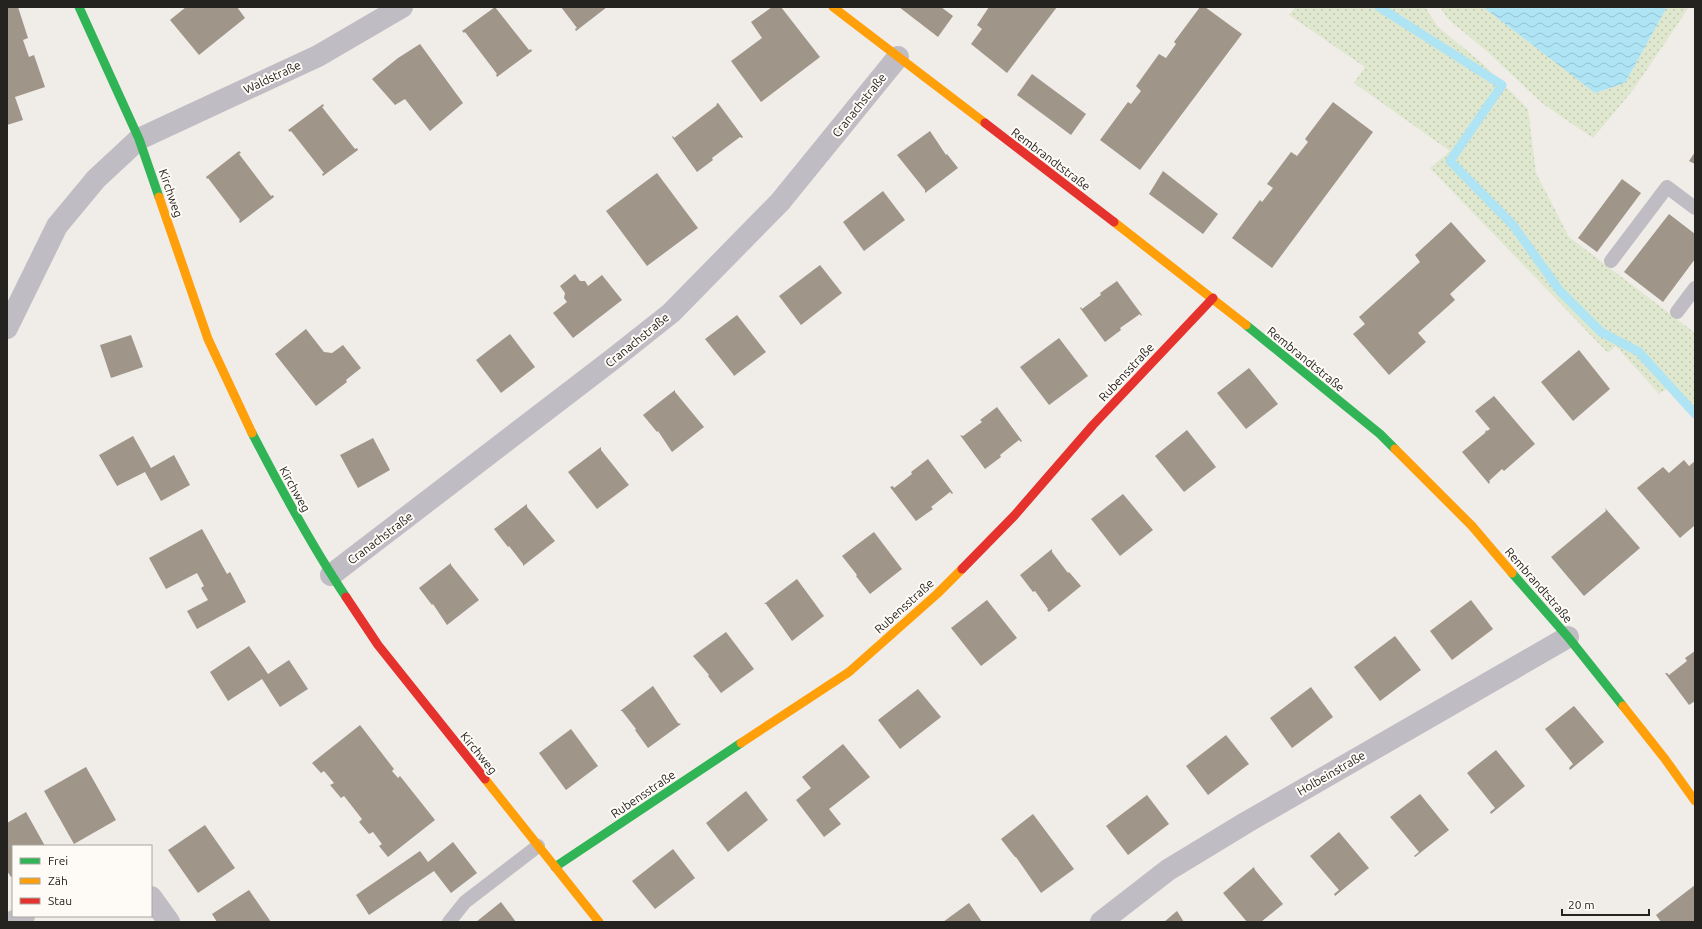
<svg xmlns="http://www.w3.org/2000/svg" width="1702" height="929" font-family="Ubuntu,sans-serif">
<style>
.grass{fill:url(#grass-dots)}
.water{fill:url(#water-waves)}
.lines{fill:none;stroke-linecap:round;stroke-linejoin:round}
.stream{stroke:#aee4f4;stroke-width:9}
.building{fill:#9f9689}
.lane{stroke:#bfbcc4;stroke-width:14}
.street{stroke:#bfbcc4;stroke-width:22}
.fast{stroke:#30b455;stroke-width:9}
.slow{stroke:#ff9f0a;stroke-width:9}
.jam{stroke:#e5322d;stroke-width:9}
.labels{text-anchor:middle;dominant-baseline:central;stroke-width:4;stroke-linejoin:round;paint-order:stroke}
.street-label{font-size:12px;fill:#252320;stroke:#fefbf6}
</style>
<defs>
<pattern id="grass-dots" width="8" height="8" patternUnits="userSpaceOnUse"><rect width="8" height="8" fill="#dfe8ce"/><path d="M2 2h.1M6 6h.1" fill="none" stroke="#bfc7b1" stroke-width="1.8" stroke-linecap="round"/></pattern>
<pattern id="water-waves" width="16" height="10" patternUnits="userSpaceOnUse"><rect width="16" height="10" fill="#aee4f4"/><path d="M0 5q4-4 8 0t8 0" fill="none" stroke="#96c3d1"/></pattern>
</defs>
<rect width="100%" height="100%" fill="#f0ece8"/>
<g class="grass">
<path d="M1295 7H1425L1438 27 1482 63 1528 109 1536 173 1569 237 1695 333V416L1671 386 1659 394 1616 346 1608 353 1430 168 1450 151 1354 83 1365 67 1289 15Z"/>
<path d="M1440 7H1483L1596 93 1625 83 1667 7H1689L1633 90 1593 138 1543 104 1489 53 1448 19Z"/>
</g>
<path class="water" d="M1483 7H1667L1625 83 1595 93Z"/>
<g class="lines">
<path class="stream" d="M1379 7 1502 85 1450 161 1513 225 1560 291 1601 332 1639 352 1695 414"/>
</g>
<g class="building">
<path d="M7 7H18L28 38 23 40 29 57 34 55 45 87 15 97 23 120 7 125Z"/>
<path d="M186 7H237L245 18 199 55 170 20Z"/>
<path d="M495 7 529 50 531 49 532 51 497 77 496 75 497 74 465 32 464 33 462 31Z"/>
<path d="M561 7H607L576 31 575 29 577 28Z"/>
<path d="M772 7H781L820 57 761 102 731 61 762 38 751 22Z"/>
<path d="M899 7H941L953 16 938 37Z"/>
<path d="M989 7H1057L1007 73 971 44 982 29 977 25Z"/>
<path d="M1200 7H1205L1242 34 1140 170 1100 140 1128 102 1131 104 1141 91 1136 86 1159 54 1166 58 1176 44 1174 42Z"/>
<path d="M420 44 463 103 430 131 405 99 395 105 372 79 398 58Z"/>
<path d="M1032 74 1086 114 1071 135 1017 95Z"/>
<path d="M1333 102 1373 132 1272 268 1232 238 1260 200 1262 202 1273 188 1267 184 1291 152 1297 156 1308 142 1305 139Z"/>
<path d="M718 103 743 137 742 138 740 137 712 158 713 160 697 172 672 137 673 136 674 138 717 105 716 104Z"/>
<path d="M323 104 324 106 322 107 355 149 357 148 358 150 323 176 322 174 324 173 291 131 290 132 288 130Z"/>
<path d="M930 131 946 155 947 154 958 168 925 193V190L897 155Z"/>
<path d="M239 151 241 153 239 154 271 196 273 195 274 197 240 223 239 221 240 220 208 178 207 179 206 177Z"/>
<path d="M1695 152V164L1689 161Z"/>
<path d="M1163 171 1218 214 1203 234 1149 194Z"/>
<path d="M657 173 698 228 647 266 606 211Z"/>
<path d="M1622 179 1641 193 1597 252 1578 238Z"/>
<path d="M883 191 905 220 864 251 843 222Z"/>
<path d="M1669 214 1695 234V259L1663 302 1624 272Z"/>
<path d="M1451 222 1486 261 1450 294 1455 300 1418 333 1426 342 1389 375 1353 334 1365 324 1359 317 1420 262 1415 255Z"/>
<path d="M820 265 842 293 801 325 779 296Z"/>
<path d="M575 274 580 281H585L588 286 602 275 622 300 573 338 553 313 567 302 564 298 565 293 560 286Z"/>
<path d="M1117 281 1142 315 1141 316 1140 314 1120 328 1121 330 1105 342 1080 308 1081 307 1082 309 1101 295 1100 293Z"/>
<path d="M737 315 766 352 734 376 733 374 705 339Z"/>
<path d="M306 329 324 352 332 353 343 345 361 368 346 380 347 382 316 406 275 354Z"/>
<path d="M510 334 535 367 501 393 476 360Z"/>
<path d="M131 335 143 367 111 378 100 345Z"/>
<path d="M1059 338 1088 376 1049 405 1020 367Z"/>
<path d="M1579 350 1610 389 1573 421 1541 382Z"/>
<path d="M1249 368 1278 404 1246 429 1217 393Z"/>
<path d="M675 390V392L704 427 672 452 658 431 657 432 643 415Z"/>
<path d="M1494 396 1535 444 1504 471 1502 469 1489 481 1490 482 1489 484 1462 452 1485 433 1486 430 1487 431 1490 429 1475 411Z"/>
<path d="M997 407 1022 441 1021 442 1019 440 1000 455 1001 457 985 469 960 435 963 436 982 422 980 420Z"/>
<path d="M1187 430 1216 467 1184 492 1155 456Z"/>
<path d="M133 436 151 468 174 455 190 485 161 501 145 472 117 486 99 455Z"/>
<path d="M373 438 390 470 358 488 340 455Z"/>
<path d="M601 447V450L629 485 597 509 568 472Z"/>
<path d="M928 459 953 493 952 494 950 492 931 507 933 509 916 521 890 487 893 486 894 488 912 474 911 472Z"/>
<path d="M1684 460 1689 466 1695 461V525L1680 538 1637 488 1663 467 1669 473Z"/>
<path d="M1123 494 1153 530 1120 556 1091 519Z"/>
<path d="M527 504V507L555 541 523 566V564L509 546 508 547 494 529Z"/>
<path d="M1605 508 1640 548 1584 596 1551 557 1606 511Z"/>
<path d="M202 529 227 574 230 572 246 602 197 629 187 611 208 600 201 588 204 586 197 573 166 589 149 558Z"/>
<path d="M874 532 902 569 870 594 856 576 857 575 842 556Z"/>
<path d="M1052 549V552L1068 573 1069 572 1081 586 1049 612 1047 610 1048 609 1035 591 1033 592 1020 575Z"/>
<path d="M451 563V565L479 600 447 625 433 604 432 605 419 588Z"/>
<path d="M797 579 824 616 792 641 766 604H764Z"/>
<path d="M987 600 1017 638 981 666 951 628Z"/>
<path d="M1471 600 1493 629 1452 660 1430 631Z"/>
<path d="M726 632 754 669 721 693 708 676 709 675 693 656Z"/>
<path d="M1395 636 1421 670 1380 701 1354 667Z"/>
<path d="M249 646 268 674 289 660 308 689 280 707 262 679 228 701 210 672Z"/>
<path d="M1695 651V701L1689 705 1665 673H1667L1669 675 1687 661 1685 658Z"/>
<path d="M653 686 678 723 681 724 648 748 635 730 636 729 622 711H620Z"/>
<path d="M1311 687 1333 717 1292 748 1270 718Z"/>
<path d="M918 689 941 717 900 749 878 720Z"/>
<path d="M1574 706 1604 742 1570 770 1569 768 1573 764 1545 729Z"/>
<path d="M360 725 394 769 392 771 398 778 400 776 435 820 388 857 379 846 382 844 373 832 369 834 359 822 362 819 344 796 341 798 330 785 334 783 324 771 321 773 312 763Z"/>
<path d="M571 729 598 766 566 790 539 753Z"/>
<path d="M1226 735 1249 764 1208 795 1186 766Z"/>
<path d="M843 744 870 777 829 809 841 824 824 837 796 800 811 788 802 777Z"/>
<path d="M1496 750 1525 786 1491 814 1490 812 1495 808 1467 773Z"/>
<path d="M86 767 116 820 74 844 44 791Z"/>
<path d="M746 791 768 820 728 852 706 823Z"/>
<path d="M1420 794 1449 830 1415 857 1414 856 1419 852 1390 817Z"/>
<path d="M1147 795 1169 824 1128 855 1106 826Z"/>
<path d="M26 812 45 846H13V876L11 877 7 871V823Z"/>
<path d="M1033 814 1074 869 1041 893 1016 857H1015L1001 839Z"/>
<path d="M205 825 235 868 198 893 168 850Z"/>
<path d="M1339 832 1369 868 1335 896 1334 894 1339 890 1310 856Z"/>
<path d="M453 842 477 873 451 893 434 871 369 915 356 895 420 851 428 862Z"/>
<path d="M673 849 695 878 655 909 632 881Z"/>
<path d="M1254 867 1255 870 1283 904 1261 922H1247L1223 893Z"/>
<path d="M1695 885V922H1661L1656 915Z"/>
<path d="M249 890 271 922H217L212 914Z"/>
<path d="M501 902 516 922H476Z"/>
<path d="M969 903 982 922H943Z"/>
<path d="M1177 911 1184 922H1164Z"/>
</g>
<g class="lines">
<g class="lane">
<path d="M1611 261 1667 187 1695 208"/>
<path d="M1677 312 1695 288"/>
<path d="M449 922 465 902 538 846"/>
</g>
<g class="street">
<path d="M7 328 57 226 96 179 139 139 318 56 402 7"/>
<path d="M331 575 613 359 671 313 780 202 898 57"/>
<path d="M151 897 169 922"/>
<path d="M12 922 24 916"/>
<path d="M1101 922 1168 870 1247 822 1568 637"/>
</g>
<g class="fast">
<path d="M79 7 139 139 159 197"/>
<path d="M1246 325 1380 434 1395 449"/>
<path d="M252 433C281 489 311 545 346 597"/>
<path d="M1512 573 1568 637 1623 706"/>
<path d="M555 867 741 743"/>
</g>
<g class="slow">
<path d="M833 7 985 123"/>
<path d="M159 197 208 339 252 433"/>
<path d="M1114 222 1246 325"/>
<path d="M1395 449 1472 526 1512 573"/>
<path d="M1623 706 1665 759 1695 801"/>
<path d="M741 743 849 672 937 594 962 569"/>
<path d="M485 779 599 922"/>
</g>
<g class="jam">
<path d="M985 123 1114 222"/>
<path d="M962 569 1014 516 1093 425 1213 298"/>
<path d="M346 597 378 645 485 779"/>
</g>
</g>
<g class="labels">
<g class="street-label">
<text transform="translate(272 77) rotate(-25)">Waldstraße</text>
<text transform="translate(859 105) rotate(-51)">Cranachstraße</text>
<text transform="translate(1051 159) rotate(37)">Rembrandtstraße</text>
<text transform="translate(171 193) rotate(71)">Kirchweg</text>
<text transform="translate(637 340) rotate(-39)">Cranachstraße</text>
<text transform="translate(1306 359) rotate(39)">Rembrandtstraße</text>
<text transform="translate(1126 372) rotate(-47)">Rubensstraße</text>
<text transform="translate(295 489) rotate(61)">Kirchweg</text>
<text transform="translate(380 538) rotate(-37)">Cranachstraße</text>
<text transform="translate(1539 585) rotate(49)">Rembrandtstraße</text>
<text transform="translate(904 606) rotate(-42)">Rubensstraße</text>
<text transform="translate(479 753) rotate(51)">Kirchweg</text>
<text transform="translate(1331 773) rotate(-30)">Holbeinstraße</text>
<text transform="translate(643 794) rotate(-34)">Rubensstraße</text>
</g>
</g>
<rect width="1702" height="929" fill="none" stroke="#252320" stroke-width="16"/>
<rect x="12" y="845" width="140" height="72" fill="#fefbf6" stroke="#a7a5a0"/>
<rect x="20" y="858" width="20" height="6" fill="#30b455" stroke="#a7a5a0"/>
<text x="48" y="865" font-size="12" fill="#252320">Frei</text>
<rect x="20" y="878" width="20" height="6" fill="#ff9f0a" stroke="#a7a5a0"/>
<text x="48" y="885" font-size="12" fill="#252320">Zäh</text>
<rect x="20" y="898" width="20" height="6" fill="#e5322d" stroke="#a7a5a0"/>
<text x="48" y="905" font-size="12" fill="#252320">Stau</text>
<path d="M1562 909v6h87v-6" fill="none" stroke="#252320" stroke-width="2"/>
<text x="1568" y="909" font-size="12" fill="#252320" stroke="#fefbf6" stroke-width="3" paint-order="stroke">20 m</text>
</svg>
